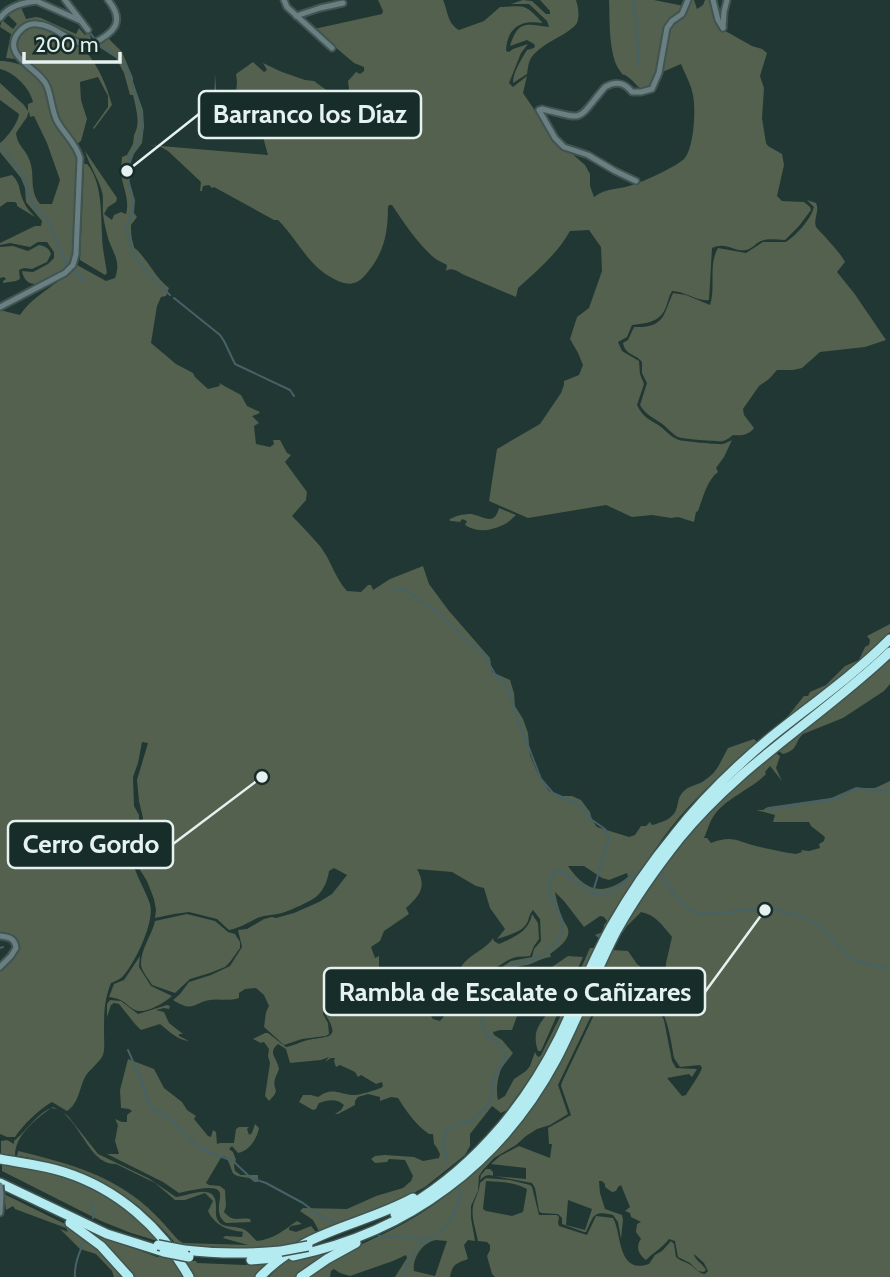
<svg xmlns="http://www.w3.org/2000/svg" width="890" height="1277" font-family="Cabin,sans-serif">
<style>
.green{fill:#53614e;fill-rule:evenodd}
.lines{fill:none;stroke-linecap:round;stroke-linejoin:round}
.stream{stroke:#466269;stroke-width:2}
.minor-casing{stroke:#405551;stroke-width:9}
.highway-casing{stroke:#405551;stroke-width:12}
.minor{stroke:#6a7f82;stroke-width:5}
.highway{stroke:#b4ebf1;stroke-width:9}
.minor-bridge-casing{stroke:#405551;stroke-width:9;stroke-linecap:butt}
.highway-bridge-casing{stroke:#405551;stroke-width:12;stroke-linecap:butt}
.minor-bridge{stroke:#6a7f82;stroke-width:5}
.highway-bridge{stroke:#b4ebf1;stroke-width:9}
.leader{fill:none;stroke:#e5f2ef;stroke-width:2.5}
.callout-dot{fill:#e5f2ef;stroke:#172d29;stroke-width:2.5}
.callout{fill:#172d29;stroke:#e5f2ef;stroke-width:2.5}
.callout-label{font-size:26px;text-anchor:middle;font-weight:bold;fill:#e5f2ef}
</style>
<rect width="100%" height="100%" fill="#213733"/>
<g class="green">
<path d="M378 0H443C448 11 447 23 459 30L484 21 500 7C525 6 524 3 542 22V23C519 19 507 29 506 51L509 52 513 49 528 44 521 53 509 83 513 87 527 76 523 93 553 137 585 165 590 174V186L594 197C607 187 621 190 635 184 647 180 675 167 684 159 694 148 696 110 693 95 691 84 685 74 681 64L660 73 670 27 689 0H694L697 9 703 5 705 0H712L720 28 752 46 762 49 767 53 760 76 764 88 762 118 766 143 768 146 782 154 784 165 777 196 782 201 804 202 810 207 811 210 799 226 785 240C777 240 769 238 761 241 756 243 752 249 746 250 734 252 726 241 712 248L709 300C697 302 685 291 672 291 669 296 668 301 666 307 660 323 646 323 632 325L627 337 618 342 622 351 639 361 640 374 644 384 637 405C644 419 650 419 661 427 667 432 671 437 679 440 682 441 720 445 723 444 724 444 732 440 732 440L724 457 716 468 718 472C707 480 703 498 698 511L696 512 694 522 678 517 671 518 652 515 632 517 606 505 528 518 489 501 497 449 540 424 561 393 564 385V381L579 375 583 365 578 353 570 339 577 317 589 308 602 271 601 247 589 230 570 231C557 254 538 270 518 288L516 297 462 274C457 271 452 267 446 271L447 265C442 262 436 260 432 256 416 241 404 223 392 205H389L388 207C388 233 384 253 367 273 357 286 347 286 334 279 308 266 298 240 278 220H274L214 187 212 188 209 185 203 186 202 191H200L201 182 168 151 161 147 149 145 268 155 263 137 250 103 214 102 215 74 217 100H237L239 97 236 93 237 82 236 74 253 62 264 72 267 70 263 63 282 72 305 80 314 81 340 100 349 89 348 81 356 72 360 74 364 71V67L354 63 314 29 382 14 383 11Z"/>
<path d="M523 0 532 1 546 14H550V11L540 0H576C578 6 580 16 577 23 569 35 542 42 531 58 528 63 528 69 527 74L513 83C513 72 521 60 527 50L534 48 535 46 534 44 527 40 510 46C518 20 526 24 549 27L547 21 529 4H511Z"/>
<path d="M609 0H654L684 6 681 12 664 28 657 73 651 88C636 91 638 84 628 77 621 72 625 78 620 71 608 55 610 19 609 0Z"/>
<path d="M21 7 26 19 36 17 41 18 76 34 79 28 85 35 89 32 91 39 84 40C64 33 32 6 15 33 9 42 11 50 16 59L6 58 11 34 0 27 2 20 13 29 17 24 7 14Z"/>
<path d="M33 26 41 27 81 45 107 37 122 52 133 78V82L143 110 144 126 142 143 134 154 131 162 132 173 129 182 135 200 134 213 137 217 131 225C131 231 131 237 133 243 135 251 134 246 139 252 150 264 156 278 169 288L166 296 161 297 157 306 151 343 176 364 193 373 195 377 208 389 220 386 219 383 241 395 247 406 260 412 258 414 252 416 259 423 254 426 256 444 270 447 274 444 273 440H280L287 453 291 455 285 462 307 492 306 500 292 516C302 526 311 536 320 546 331 560 335 578 347 591L361 592 368 585H371L373 590 390 579 423 566 429 584 449 611 490 658 492 672 510 680 514 693 515 706 523 719 528 733 530 755 538 774 549 791 562 796H572L581 800 590 812 592 820 597 827 629 837 635 835 641 826H646L650 822 652 825C660 823 673 819 676 810 679 802 677 797 685 790 691 785 699 785 705 780 718 772 721 760 728 748L754 739 757 742C724 772 689 802 663 838 640 870 621 905 601 940L595 935 603 932 604 925 607 921 604 917 600 916 584 927 564 901 555 892C556 899 560 913 563 919 564 923 567 925 568 929 571 939 558 948 550 954L551 957C542 958 536 962 528 965 521 966 516 966 510 970L502 967 511 961 532 957 534 949 541 941 540 919 533 910C530 913 529 917 528 921 523 933 507 935 497 939L505 929 490 908 484 888 476 886 452 872 417 869C427 887 420 895 406 908L409 914 384 931 380 941 371 947 375 958 379 956V967L389 990H397L407 996V1005C395 1004 385 999 373 997 358 995 337 1000 324 1009L323 1014 328 1023 329 1034 326 1036 302 1039 284 1045 264 1027 266 1012 269 1006 264 995 256 988 245 989 239 993V998C227 1002 220 998 210 1000 192 1003 194 1013 173 1000L180 994 189 982 211 975 230 966 242 947 238 930 247 929 264 919 272 917 276 918 294 913 319 902 332 894 347 875 334 868 329 871C328 879 324 890 317 896 312 901 289 911 282 913 274 915 267 915 260 917 248 922 241 928 229 930L217 919 189 912 174 914 155 918 156 910 154 899 147 881 140 870 139 863V843L143 818 139 801 137 780 148 743 142 742 138 763 133 777 134 806 139 815V820C138 834 134 849 134 864 134 872 147 893 150 904 155 921 136 961 124 975 121 979 116 981 111 983 104 1000 104 1015 104 1033 104 1040 105 1049 103 1055 99 1063 90 1069 85 1077 79 1089 79 1103 67 1111L52 1102C38 1110 24 1124 15 1137H7L0 1134V969C14 956 34 937 0 933V310L20 315C35 293 60 284 77 265L106 281 115 278C121 263 114 254 109 241 107 235 104 222 103 214 102 207 104 199 102 192 98 177 89 165 85 151L117 198 116 202 108 207 104 214 112 220 114 215 121 212 126 214C130 200 123 188 121 174 120 169 122 162 122 157L127 155 133 144 134 135C141 123 136 109 133 95H130L124 73 116 58 99 47 87 53C99 67 107 87 112 105L94 129 93 128 108 107V96L98 77 80 82 81 100 87 119 81 141 77 144C67 131 59 121 54 106 52 99 52 91 49 84 42 68 14 61 18 41 20 33 26 29 33 26ZM568 866H584L602 878 609 880 627 873 628 877C603 897 585 891 568 866Z"/>
<path d="M0 61C19 61 37 70 45 88 48 95 48 103 51 110 57 125 69 140 77 154L78 162 74 257C67 274 27 300 22 271L33 272 48 264 54 258V252L47 242H38L30 247 10 243 0 245V243L35 226H41L42 221 26 202 25 188 21 178 0 152V143C7 138 18 123 19 114L0 100V83L24 105 28 111V104L33 102C30 88 14 72 0 69ZM29 111 30 117 34 116 47 143 60 180 52 204H40C28 189 36 175 29 159 25 148 18 147 16 133L27 117Z"/>
<path d="M84 164H87C102 181 101 213 102 234 102 247 105 260 107 273L105 275 80 260Z"/>
<path d="M12 175C22 185 18 191 24 202 26 208 31 212 35 217L17 206V204L15 202H7L0 207V178Z"/>
<path d="M807 200 816 203C820 211 813 219 816 227 824 236 840 252 845 262L837 272 854 293 886 340 865 347 820 352 802 368 793 370H777L769 379 759 386 743 409 744 415 754 428C749 435 741 436 733 435 730 437 727 440 723 441 719 442 683 439 678 437 672 434 667 427 661 423 652 417 646 415 640 405L647 383 642 373V362C636 354 625 355 623 343L628 340 634 327C665 328 663 315 673 293L686 295 710 305C716 287 708 265 718 248L746 253 763 242H786C797 234 810 221 814 207Z"/>
<path d="M39 245C45 246 49 248 51 254L47 262 32 269 24 268 19 270 20 279 16 281 3 283V281L6 279 4 277 0 278V247L13 246 28 251Z"/>
<path d="M499 508 516 515C512 518 509 523 503 525 490 531 478 533 465 525L467 521 462 519 460 522 451 521 449 520C454 516 463 514 471 514 484 516 494 527 499 508Z"/>
<path d="M890 624V632C856 664 821 693 784 721L804 696H808L810 692 826 685 845 666 859 660 865 647 869 645 870 640 867 636Z"/>
<path d="M890 656V684L884 691 843 718 803 734C794 742 799 750 783 754L777 750Z"/>
<path d="M774 752 780 756 776 768 782 781 770 766 765 772 766 774C751 790 725 798 713 817 709 823 707 832 704 838H707L711 843C732 835 736 841 756 846 769 849 782 852 796 854L802 852 801 850 809 851 820 848 819 844 824 841 825 837 811 826 809 822H773L775 815 756 810H763L768 807 831 798 854 788H875L890 781V1277H495L492 1274 487 1256 490 1250V1245L487 1242 478 1241C476 1230 471 1217 473 1206 475 1198 479 1193 480 1183L486 1178 510 1180 530 1185 532 1187 539 1215H557L559 1217 558 1223 559 1226 587 1235 596 1216 613 1218C622 1233 617 1275 649 1264L655 1255 662 1251 671 1241 674 1244 676 1257C680 1261 684 1261 689 1264 696 1268 697 1273 705 1274L708 1271 704 1263 694 1254C694 1259 703 1264 706 1270L704 1272 698 1271 690 1263 678 1257 675 1241 669 1239C662 1248 654 1252 646 1260 639 1255 635 1247 641 1239L636 1232 637 1224 641 1222 631 1217 630 1213 625 1211 630 1207 621 1185 618 1187 616 1191 612 1192 605 1187V1184L602 1181H599L600 1193 605 1209 622 1215 623 1220 621 1239 618 1222 613 1215C593 1210 594 1215 586 1232H584L562 1224V1218L558 1214 541 1213 539 1211 535 1188 532 1183 489 1175 485 1176 480 1180 481 1175 486 1169H490L493 1172V1176L526 1179V1168L491 1164 500 1156 519 1146 550 1158 552 1144H549L548 1128 571 1115 561 1086 562 1082 604 994 610 988C618 989 624 991 632 991L634 994 652 1000 659 1011 664 1020 672 1061 676 1068 697 1069 692 1077 689 1074 667 1078 682 1096 686 1095C691 1086 698 1078 702 1068L700 1065 680 1067 674 1058C671 1042 667 1008 652 998 648 995 640 994 636 992L635 990 638 988 649 989 659 984 667 985 674 994 679 995 684 992 683 988 676 979H667L665 980 666 963 672 937C662 925 656 915 641 912L627 926 614 945C624 926 635 907 647 890 681 838 727 793 774 752ZM486 1181C501 1182 514 1182 527 1189L523 1212 512 1216 486 1211 483 1209ZM568 1200 592 1209 585 1230 566 1225Z"/>
<path d="M187 914 215 921 228 932 235 934 240 942V948L230 962 225 967 210 973 190 979 175 993 152 985C149 979 142 972 141 965 140 950 152 935 155 921Z"/>
<path d="M532 914 538 923 539 939 534 946 530 956C524 957 518 956 513 958 507 960 502 964 497 967 483 975 469 986 483 1002L500 969 522 978 529 995 528 1001 517 1016 512 1030H500L493 1032 494 1035 502 1040 513 1053C509 1059 502 1066 500 1072 497 1081 496 1092 498 1100L505 1096 514 1079 526 1071 530 1066 535 1052 537 1056 539 1057 541 1055 560 1017 589 950 590 948H596L595 953 590 958 553 1039 533 1074 507 1110 501 1113 492 1106 470 1134V1146L465 1155 425 1187 408 1196 319 1231 313 1220 300 1211 303 1208 347 1209 376 1196 403 1188 411 1181 413 1176 405 1160 389 1159 387 1162 375 1163 371 1159 375 1156 385 1155 414 1157 423 1161 439 1158 440 1154 437 1148 434 1144 433 1134H429C415 1124 407 1112 398 1098L391 1097 380 1101V1097L368 1094 358 1097 355 1101V1105L338 1114H335L341 1110 344 1105C336 1098 328 1100 319 1103L316 1109 313 1110 299 1102 303 1095H311L318 1097C331 1087 338 1093 352 1095 358 1096 375 1090 381 1088L383 1086 382 1082 376 1084 361 1075 358 1077 355 1072 340 1065 336 1067 334 1061 335 1058H331L325 1062 329 1057 321 1060 290 1063 286 1049 278 1044C267 1053 277 1057 279 1069 278 1072 276 1075 275 1079 272 1092 282 1088 269 1101L265 1096 270 1063 268 1056 269 1049 264 1042 260 1043 259 1042 253 1039 265 1033H268L286 1047C293 1046 300 1042 308 1040 327 1036 342 1040 325 1014 331 1005 339 1003 349 1002 375 998 384 1007 406 1009L411 1007 413 1000 411 993 422 995 421 1005 426 1008 433 1019 440 1021C450 1010 453 1000 456 985 457 980 458 974 460 969 468 954 486 950 493 938L494 941 499 944C514 937 529 932 532 914Z"/>
<path d="M612 950 628 951 637 964 645 970 648 979 643 980C628 1000 617 977 604 989L558 1085 568 1114 550 1125 537 1129 526 1136 516 1145 494 1158 483 1170 479 1176 478 1191 471 1206V1218L475 1241 468 1240 464 1245 468 1259C457 1263 452 1264 450 1277H395L407 1258 406 1255 393 1261 350 1276 340 1273 334 1269 331 1271 330 1277H306C316 1270 326 1262 337 1256 367 1241 398 1229 426 1210 464 1184 501 1152 527 1115 563 1065 586 1006 612 950ZM436 1240 447 1241 435 1276 414 1271C412 1258 423 1242 436 1240Z"/>
<path d="M140 956 139 967 151 986 172 996C166 1002 144 1015 135 1010 124 1004 125 999 109 997L114 984 124 980Z"/>
<path d="M568 956 583 957 541 1051H538C528 1021 553 1019 556 993L542 984 541 979 552 967Z"/>
<path d="M110 1000 121 1001 138 1014 167 1005 170 1006 169 1009 164 1008 156 1010 164 1012 169 1023 183 1034H179V1036L189 1041C177 1040 169 1031 160 1024L141 1030 135 1024 119 1004 114 1003 111 1005 107 1017V1004Z"/>
<path d="M128 1059 154 1069 164 1088 182 1102 187 1110 196 1116 194 1119 208 1136 211 1137 213 1130 216 1132 217 1144 220 1143H234L236 1129 239 1127H249L247 1129 249 1135 252 1133 255 1124 259 1128C257 1139 249 1151 238 1153L232 1146 229 1149 233 1152 236 1160 234 1165 235 1171 241 1175H258V1182H254L250 1178C227 1175 236 1175 226 1157L222 1156 206 1183 209 1185 220 1186 225 1190 226 1206 224 1212C234 1223 238 1217 250 1219L251 1222 226 1223C203 1206 249 1176 179 1193L163 1182 107 1154H119L115 1141 118 1125 115 1119 122 1122H127V1115L132 1111 129 1109 121 1108 120 1090Z"/>
<path d="M53 1107 68 1116 98 1154 148 1178 176 1197C191 1195 216 1182 216 1206 216 1212 215 1217 219 1222 225 1229 237 1225 245 1230 250 1233 253 1238 257 1241 274 1239 284 1230 297 1221L302 1224 291 1226 289 1228V1230L296 1232 311 1226 316 1232 302 1240 294 1246 237 1249 178 1246C141 1203 109 1179 54 1164 42 1161 30 1157 17 1156L18 1151C63 1162 103 1172 140 1201 151 1210 162 1221 171 1232 176 1237 177 1240 183 1243L248 1245 223 1238 225 1236 242 1237 243 1232C228 1230 215 1226 208 1211L213 1201 205 1193 185 1200H175L155 1183 116 1164C86 1165 80 1112 51 1108 35 1120 15 1135 15 1156L1 1154V1141L7 1140 14 1144V1141C27 1130 37 1113 53 1107Z"/>
<path d="M2 1163C20 1166 38 1168 56 1174 99 1186 131 1209 161 1242L131 1233 101 1221 2 1171Z"/>
<path d="M4 1194 67 1225 98 1248 97 1250 123 1277H114L112 1271 96 1254 80 1249 60 1229 68 1232 66 1228 15 1209 13 1206 6 1210Z"/>
<path d="M93 1233 157 1257 164 1256 174 1258 185 1277H134L110 1248Z"/>
<path d="M339 1249 324 1256 295 1277H269L285 1260 303 1259Z"/>
<path d="M184 1260 196 1261 197 1263 245 1265 269 1262 256 1277H194Z"/>
</g>
<g class="lines">
<g class="stream">
<path d="M635 0C634 8 635 15 636 23 637 37 637 50 639 64"/>
<path d="M90 33 95 39"/>
<path d="M99 44C106 49 115 53 121 60 130 71 145 117 142 131 139 143 130 153 127 166 125 179 133 189 133 203 133 212 127 219 127 229 129 256 151 278 170 295"/>
<path d="M0 146 5 150 25 179 29 195 37 210 47 219 66 263 68 265"/>
<path d="M72 269 84 281"/>
<path d="M174 298 220 335 224 341 235 364 290 390 294 396"/>
<path d="M390 588 407 591 427 605 440 614 471 645 484 655 495 674 505 684 510 694 515 712 541 779 553 793 580 805 592 820 605 829 609 838 593 892"/>
<path d="M766 809 839 798 856 788 877 791 890 790"/>
<path d="M661 872C669 889 683 910 701 914 737 912 781 903 813 922 829 932 838 950 853 959 863 964 879 966 890 968"/>
<path d="M0 948 3 947"/>
<path d="M128 1050 142 1082 147 1100 154 1110 169 1118 198 1146 211 1153 233 1161 251 1178 266 1183 303 1203 320 1216 333 1221 336 1224"/>
<path d="M447 1160 443 1141 445 1132 456 1124 471 1121 485 1109 492 1096C489 1081 499 1070 506 1057 504 1042 484 1039 482 1024 482 1009 502 970 515 964 521 961 529 961 536 958 545 954 559 943 562 932 566 917 550 902 549 887 549 882 552 876 554 872L558 870C576 879 582 891 603 896L617 888 634 873"/>
<path d="M91 1202 94 1211 93 1218"/>
<path d="M379 1236 419 1238 423 1241"/>
<path d="M75 1277C74 1264 80 1251 85 1239"/>
<path d="M402 1277C408 1265 412 1251 423 1242 427 1239 433 1237 437 1234 450 1223 462 1206 459 1189"/>
</g>
<defs>
<g id="minor">
<path d="M34 0 81 21"/>
<path d="M65 0 88 30"/>
<path d="M284 0 287 7 332 48"/>
<path d="M713 0 718 20 723 28"/>
<path d="M296 16 320 8 343 3"/>
<path d="M0 18C9 6 22 3 36 1"/>
<path d="M723 28 724 12 727 0"/>
<path d="M636 181 615 171 588 155 564 147 555 138 539 110 542 109C587 120 575 122 605 87 616 81 624 82 632 92H641L652 89 659 73 667 28 672 21 682 14 688 0"/>
<path d="M0 307 65 273 73 265 76 254 80 158C76 143 64 134 57 121 51 109 52 96 46 84 38 68 1 56 18 33 23 27 30 23 37 24 57 25 72 47 92 44 114 33 126 22 108 0"/>
<path d="M0 936C9 937 15 938 16 948L11 956 0 967"/>
<path d="M0 1213 1 1195"/>
</g>
<g id="highway">
<path d="M0 1159C21 1163 43 1165 64 1172 118 1189 162 1228 189 1277"/>
<path d="M0 1183 107 1234 164 1252"/>
<path d="M395 1214C467 1175 522 1112 559 1038 577 1001 591 963 611 927 629 895 650 864 674 835 702 799 736 766 771 737 811 705 854 675 890 639"/>
<path d="M70 1223 101 1246 129 1277"/>
<path d="M184 1250C217 1254 248 1254 281 1251"/>
<path d="M293 1256C408 1233 501 1163 556 1060 578 1018 595 972 617 930 635 898 657 867 680 838 740 764 822 717 890 652"/>
<path d="M251 1260 275 1258"/>
<path d="M260 1277C306 1229 359 1227 413 1198"/>
<path d="M301 1277 327 1259 356 1243"/>
</g>
</defs>
<use href="#minor" class="minor-casing"/>
<use href="#highway" class="highway-casing"/>
<use href="#minor" class="minor"/>
<use href="#highway" class="highway"/>
<defs>
<path id="minor-bridge" d="M0 1185 1 1195"/>
<g id="highway-bridge">
<path d="M158 1245 184 1250"/>
<path d="M281 1251 308 1246"/>
<path d="M164 1252 189 1257"/>
</g>
</defs>
<use href="#minor-bridge" class="minor-bridge-casing"/>
<use href="#highway-bridge" class="highway-bridge-casing"/>
<use href="#minor-bridge" class="minor-bridge"/>
<use href="#highway-bridge" class="highway-bridge"/>
</g>
<path class="leader" d="M127 171L199 114M262 777L173 844M765 910L705 992"/>
<g class="callout-dot">
<circle cx="127" cy="171" r="7"/>
<circle cx="262" cy="777" r="7"/>
<circle cx="765" cy="910" r="7"/>
</g>
<g class="callout">
<rect x="199" y="91" width="222" height="47" rx="7"/>
<rect x="8" y="821" width="165" height="47" rx="7"/>
<rect x="324" y="968" width="381" height="47" rx="7"/>
</g>
<g class="callout-label">
<text x="310" y="123">Barranco los Díaz</text>
<text x="91" y="853">Cerro Gordo</text>
<text x="515" y="1001">Rambla de Escalate o Cañizares</text>
</g>
<path d="M24 52v10h96v-10" fill="none" stroke="#e5f2ef" stroke-width="3.5"/>
<text x="35" y="52" font-size="21" fill="#e5f2ef" stroke="#172d29" stroke-width="5" paint-order="stroke">200 m</text>
</svg>
